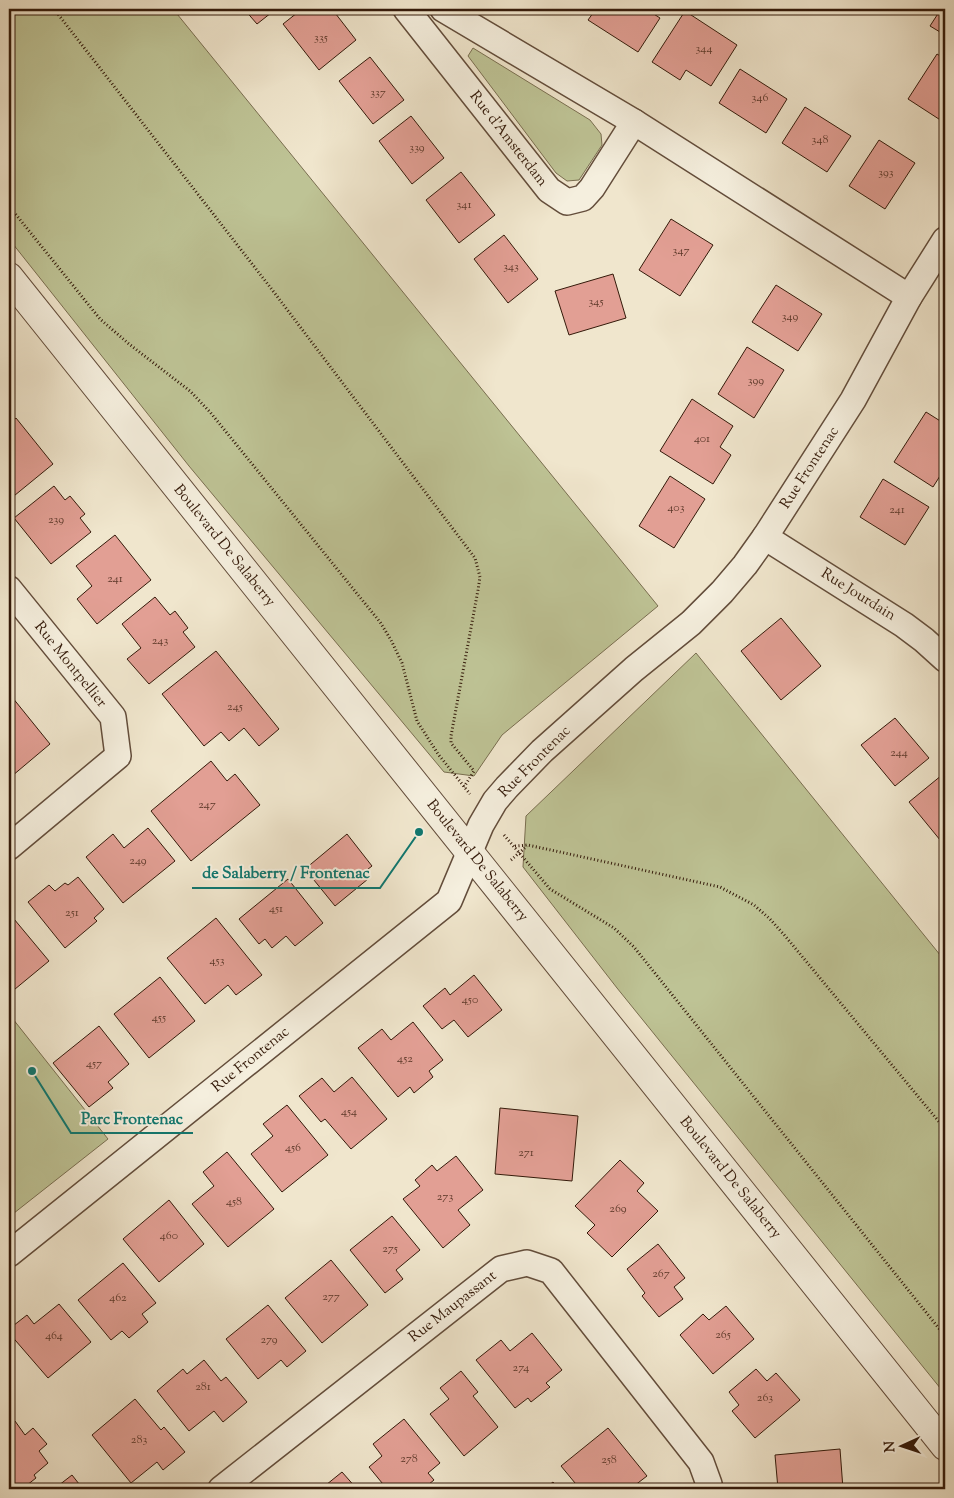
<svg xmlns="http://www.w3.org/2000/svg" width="954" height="1498" font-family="'Sorts Mill Goudy',serif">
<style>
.green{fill:#bec395;stroke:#796e50}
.building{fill:#e29f94;stroke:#341a0a}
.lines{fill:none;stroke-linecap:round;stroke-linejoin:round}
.minor-casing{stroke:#634d3b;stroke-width:28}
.tertiary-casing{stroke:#634d3b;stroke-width:30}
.path{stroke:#341a0a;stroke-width:3;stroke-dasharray:1 2.5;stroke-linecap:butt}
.minor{stroke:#f5efde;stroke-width:25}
.tertiary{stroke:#f5efde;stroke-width:28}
.labels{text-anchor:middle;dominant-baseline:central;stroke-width:4;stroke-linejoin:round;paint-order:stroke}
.number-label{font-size:12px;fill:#603b2c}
.street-label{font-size:15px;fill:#341a0a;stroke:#f5efde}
.leader{fill:none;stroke:#0f766e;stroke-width:2}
.callout-dot{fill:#0f766e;stroke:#f5efde;stroke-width:2}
.callout-label{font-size:16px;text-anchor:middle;font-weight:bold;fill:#0f766e;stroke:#f5efde;stroke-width:4;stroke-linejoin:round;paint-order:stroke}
</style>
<rect width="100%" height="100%" fill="#f0e6cd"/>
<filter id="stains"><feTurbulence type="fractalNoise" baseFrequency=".004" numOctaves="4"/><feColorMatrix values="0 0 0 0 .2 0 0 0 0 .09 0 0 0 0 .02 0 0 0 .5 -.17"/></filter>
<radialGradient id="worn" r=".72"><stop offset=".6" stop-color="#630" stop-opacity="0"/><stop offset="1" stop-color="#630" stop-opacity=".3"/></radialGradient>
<g class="green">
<path d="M9 9H173L658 606 502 735 474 776 444 772 189 466 9 239Z"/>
<path d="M473 48 590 120 601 134 602 145 579 180 567 181 556 173 468 56Z"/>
<path d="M696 653 945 961V1394L617 988 523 867 526 816Z"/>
<path d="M9 1014 108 1139 9 1217Z"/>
</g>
<g class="building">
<path d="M244 9H276L257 24Z"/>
<path d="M302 9H332L356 40 319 70 283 24Z"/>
<path d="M596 9H646L660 18 638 52 588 20Z"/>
<path d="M941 9H945V35L930 26Z"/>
<path d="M685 11 737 45 711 86 686 70 680 80 652 62Z"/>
<path d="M937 54 945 59V123L908 99Z"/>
<path d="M370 57 404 100 373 124 339 81Z"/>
<path d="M740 69 787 99 766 133 719 103Z"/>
<path d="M805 107 851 136 827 172 782 143Z"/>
<path d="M411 116 444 158 412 184 379 141Z"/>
<path d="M879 140 915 163 885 209 849 186Z"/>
<path d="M461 172 495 215 459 243 426 200Z"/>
<path d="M671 219 713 245 680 296 639 270Z"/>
<path d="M504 235 538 279 508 303 474 259Z"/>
<path d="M613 274 626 318 569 335 555 291Z"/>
<path d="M776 285 822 314 798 351 752 322Z"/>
<path d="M747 347 784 370 754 418 718 394Z"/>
<path d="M692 399 733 426 720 447 731 455 713 484 660 451Z"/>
<path d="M926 412 945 424V468L933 487 894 462Z"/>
<path d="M16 418 53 464 9 500V424Z"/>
<path d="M670 476 705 499 674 548 639 526Z"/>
<path d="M883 479 929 507 905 545 860 517Z"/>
<path d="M54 486 65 500 70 496 85 514 80 518 91 532 51 564 14 518Z"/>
<path d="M115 535 151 580 97 624 77 599 92 586 76 566Z"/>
<path d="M155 597 170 615 175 611 188 628 183 632 195 647 149 684 127 659 141 648 122 624Z"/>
<path d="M781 618 821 666 781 700 741 651Z"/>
<path d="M216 651 279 729 259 746 244 728 229 741 221 732 204 746 162 694Z"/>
<path d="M12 697 50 744 12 776 9 772V700Z"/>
<path d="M895 718 929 758 895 786 861 745Z"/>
<path d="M211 761 227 781 235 774 260 805 191 861 151 811Z"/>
<path d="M942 775 945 780V846L909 802Z"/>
<path d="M148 828 175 861 123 903 86 857 113 834 124 848Z"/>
<path d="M347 834 372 866 363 873 368 879 335 906 305 869Z"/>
<path d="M78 877 104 909 94 918 97 921 65 948 28 902 49 885 55 891 65 883 68 885Z"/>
<path d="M288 879 323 923 295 946 286 936 272 948 265 939 259 944 239 919Z"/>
<path d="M216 918 262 975 236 995 228 985 205 1004 167 958Z"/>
<path d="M14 919 49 961 9 994V923Z"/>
<path d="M474 975 502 1010 468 1037 454 1020 442 1029 423 1006 445 988 450 995Z"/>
<path d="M160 977 195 1021 149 1058 114 1014Z"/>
<path d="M413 1022 443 1060 429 1071 433 1077 414 1093 410 1087 398 1097 358 1048 382 1029 391 1040Z"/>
<path d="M99 1026 129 1064 108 1082 113 1088 89 1107 53 1063Z"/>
<path d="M352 1077 387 1119 351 1149 325 1119 321 1122 299 1096 322 1078 334 1092Z"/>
<path d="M287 1105 328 1155 282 1192 251 1154 273 1136 263 1124Z"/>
<path d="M500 1108 578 1116 572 1181 495 1174Z"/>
<path d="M227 1152 274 1209 228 1247 192 1204 214 1186 203 1172Z"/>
<path d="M456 1156 483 1190 458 1210 470 1225 443 1248 403 1199 420 1186 415 1180 432 1165 437 1171Z"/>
<path d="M620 1160 644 1183 637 1191 658 1211 612 1257 587 1233 595 1225 575 1206Z"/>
<path d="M169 1200 204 1244 159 1282 123 1239Z"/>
<path d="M392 1216 420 1250 396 1270 403 1279 385 1293 350 1250Z"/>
<path d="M658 1244 685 1278 674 1287 683 1299 659 1317 642 1296 645 1293 627 1269Z"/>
<path d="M331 1260 368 1305 322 1343 285 1298Z"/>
<path d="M123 1263 156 1303 142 1314 148 1322 129 1338 122 1331 111 1340 78 1300Z"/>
<path d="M59 1304 91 1342 48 1378 9 1333V1329L27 1315 34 1324Z"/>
<path d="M268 1305 306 1351 287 1367 281 1360 258 1379 226 1339Z"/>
<path d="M726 1306 754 1339 713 1374 680 1335 703 1314 709 1320Z"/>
<path d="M532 1333 562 1370 546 1383 550 1387 531 1402 528 1398 515 1408 476 1360 501 1340 510 1351Z"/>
<path d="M204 1360 221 1381 226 1377 247 1402 223 1422 214 1411 189 1431 157 1391 183 1369 187 1374Z"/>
<path d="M756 1369 767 1381 776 1373 800 1400 755 1438 732 1411 739 1405 729 1392Z"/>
<path d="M461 1371 478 1392 473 1396 498 1427 464 1456 430 1414 449 1399 440 1388Z"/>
<path d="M135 1399 161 1430 164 1427 185 1452 163 1470 157 1462 131 1483 92 1435Z"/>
<path d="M404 1419 440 1463 428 1473 434 1480 423 1489H387L369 1467 382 1456 373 1444Z"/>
<path d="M15 1421 25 1435 33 1428 47 1444 39 1451 48 1463 34 1475 36 1478 22 1489H9V1426Z"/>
<path d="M608 1428 647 1476 630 1489H580L561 1466Z"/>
<path d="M840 1449 843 1489H778L775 1455Z"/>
<path d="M342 1472 357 1489H321Z"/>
<path d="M72 1475 83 1489H54Z"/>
<path d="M553 1482 559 1489H544Z"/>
</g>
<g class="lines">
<defs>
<g id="minor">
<path d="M406 9 549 190 567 202 583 198 592 188 634 122"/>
<path d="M443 9 634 122 909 297"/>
<path d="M765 537 904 625 924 640 945 659"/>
<path d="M9 589 113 717 118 756 9 847"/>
<path d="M9 1254 449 901 481 825 495 801 507 787 542 751 634 669 691 623 722 592 745 565 765 537 853 400 909 297 945 240"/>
<path d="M221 1489 501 1269 527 1263 551 1271 701 1462 709 1484 707 1489"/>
</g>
<path id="tertiary" d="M9 277 945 1446"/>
</defs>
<use href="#minor" class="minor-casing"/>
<use href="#tertiary" class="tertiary-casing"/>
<g class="path">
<path d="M54 9 270 287 475 558 480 577 478 590 451 736V743L474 771 464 787"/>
<path d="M9 206 100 319 129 344 190 391 210 412 380 622 391 640 402 663 417 721 438 754 470 794"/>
<path d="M504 835 550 889 614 928 634 947 945 1336"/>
<path d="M515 846 528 845 720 887 754 905 770 919 786 937 945 1129"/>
<path d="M511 860 527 846"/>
<path d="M9 1208 14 1215"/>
</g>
<use href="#minor" class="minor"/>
<use href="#tertiary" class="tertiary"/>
</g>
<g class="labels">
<g class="number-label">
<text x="321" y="38">335</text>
<text x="704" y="49">344</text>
<text x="378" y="93">337</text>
<text x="760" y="98">346</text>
<text x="820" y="140">348</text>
<text x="417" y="148">339</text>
<text x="886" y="173">393</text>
<text x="464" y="205">341</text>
<text x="681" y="251">347</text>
<text x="511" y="267">343</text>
<text x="596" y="302">345</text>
<text x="790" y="317">349</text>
<text x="756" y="381">399</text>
<text x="702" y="439">401</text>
<text x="676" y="508">403</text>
<text x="897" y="510">241</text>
<text x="56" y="520">239</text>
<text x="115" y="579">241</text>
<text x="160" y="641">243</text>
<text x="235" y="707">245</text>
<text x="899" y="753">244</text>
<text x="207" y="805">247</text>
<text x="138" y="861">249</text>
<text x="276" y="909">451</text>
<text x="72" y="913">251</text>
<text x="217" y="961">453</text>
<text x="470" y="1000">450</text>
<text x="159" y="1018">455</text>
<text x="405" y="1059">452</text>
<text x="94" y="1064">457</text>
<text x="349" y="1112">454</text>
<text x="293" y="1148">456</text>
<text x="526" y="1153">271</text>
<text x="445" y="1197">273</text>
<text x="234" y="1202">458</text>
<text x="618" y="1209">269</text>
<text x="169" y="1236">460</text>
<text x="390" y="1249">275</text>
<text x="661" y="1274">267</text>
<text x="331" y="1297">277</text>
<text x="118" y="1298">462</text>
<text x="723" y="1335">265</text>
<text x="54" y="1336">464</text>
<text x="269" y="1340">279</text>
<text x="521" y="1368">274</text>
<text x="203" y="1387">281</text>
<text x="765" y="1398">263</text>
<text x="139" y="1440">283</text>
<text x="409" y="1459">278</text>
<text x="609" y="1460">258</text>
</g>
<g class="street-label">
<text transform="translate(508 139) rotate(52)">Rue d'Amsterdam</text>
<text transform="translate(810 468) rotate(-57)">Rue Frontenac</text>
<text transform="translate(224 546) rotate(51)">Boulevard De Salaberry</text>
<text transform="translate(858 595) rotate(32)">Rue Jourdain</text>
<text transform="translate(70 665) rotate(51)">Rue Montpellier</text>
<text transform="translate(535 762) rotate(-45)">Rue Frontenac</text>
<text transform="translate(477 861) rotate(51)">Boulevard De Salaberry</text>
<text transform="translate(251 1060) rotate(-39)">Rue Frontenac</text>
<text transform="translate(730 1178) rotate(51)">Boulevard De Salaberry</text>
<text transform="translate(453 1307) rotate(-38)">Rue Maupassant</text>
</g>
</g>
<path class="leader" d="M419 832L380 888H192M32 1071L71 1133H193"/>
<g class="callout-dot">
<circle cx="419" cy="832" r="5"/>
<circle cx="32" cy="1071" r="5"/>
</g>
<g class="callout-label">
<text x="286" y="878">de Salaberry / Frontenac</text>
<text x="132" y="1124">Parc Frontenac</text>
</g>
<rect width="954" height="1498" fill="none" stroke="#f0e6cd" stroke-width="30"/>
<rect x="10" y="10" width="934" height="1478" fill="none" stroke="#341a0a" stroke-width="2.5"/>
<rect x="15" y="15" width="924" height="1468" fill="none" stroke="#341a0a"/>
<g transform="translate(902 1446) rotate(267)" stroke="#f5efde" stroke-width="4" paint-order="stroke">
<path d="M0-4L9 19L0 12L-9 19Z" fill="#341a0a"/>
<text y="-8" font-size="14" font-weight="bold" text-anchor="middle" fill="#341a0a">N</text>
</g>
<rect width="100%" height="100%" filter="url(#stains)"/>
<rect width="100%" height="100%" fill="url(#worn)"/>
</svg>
